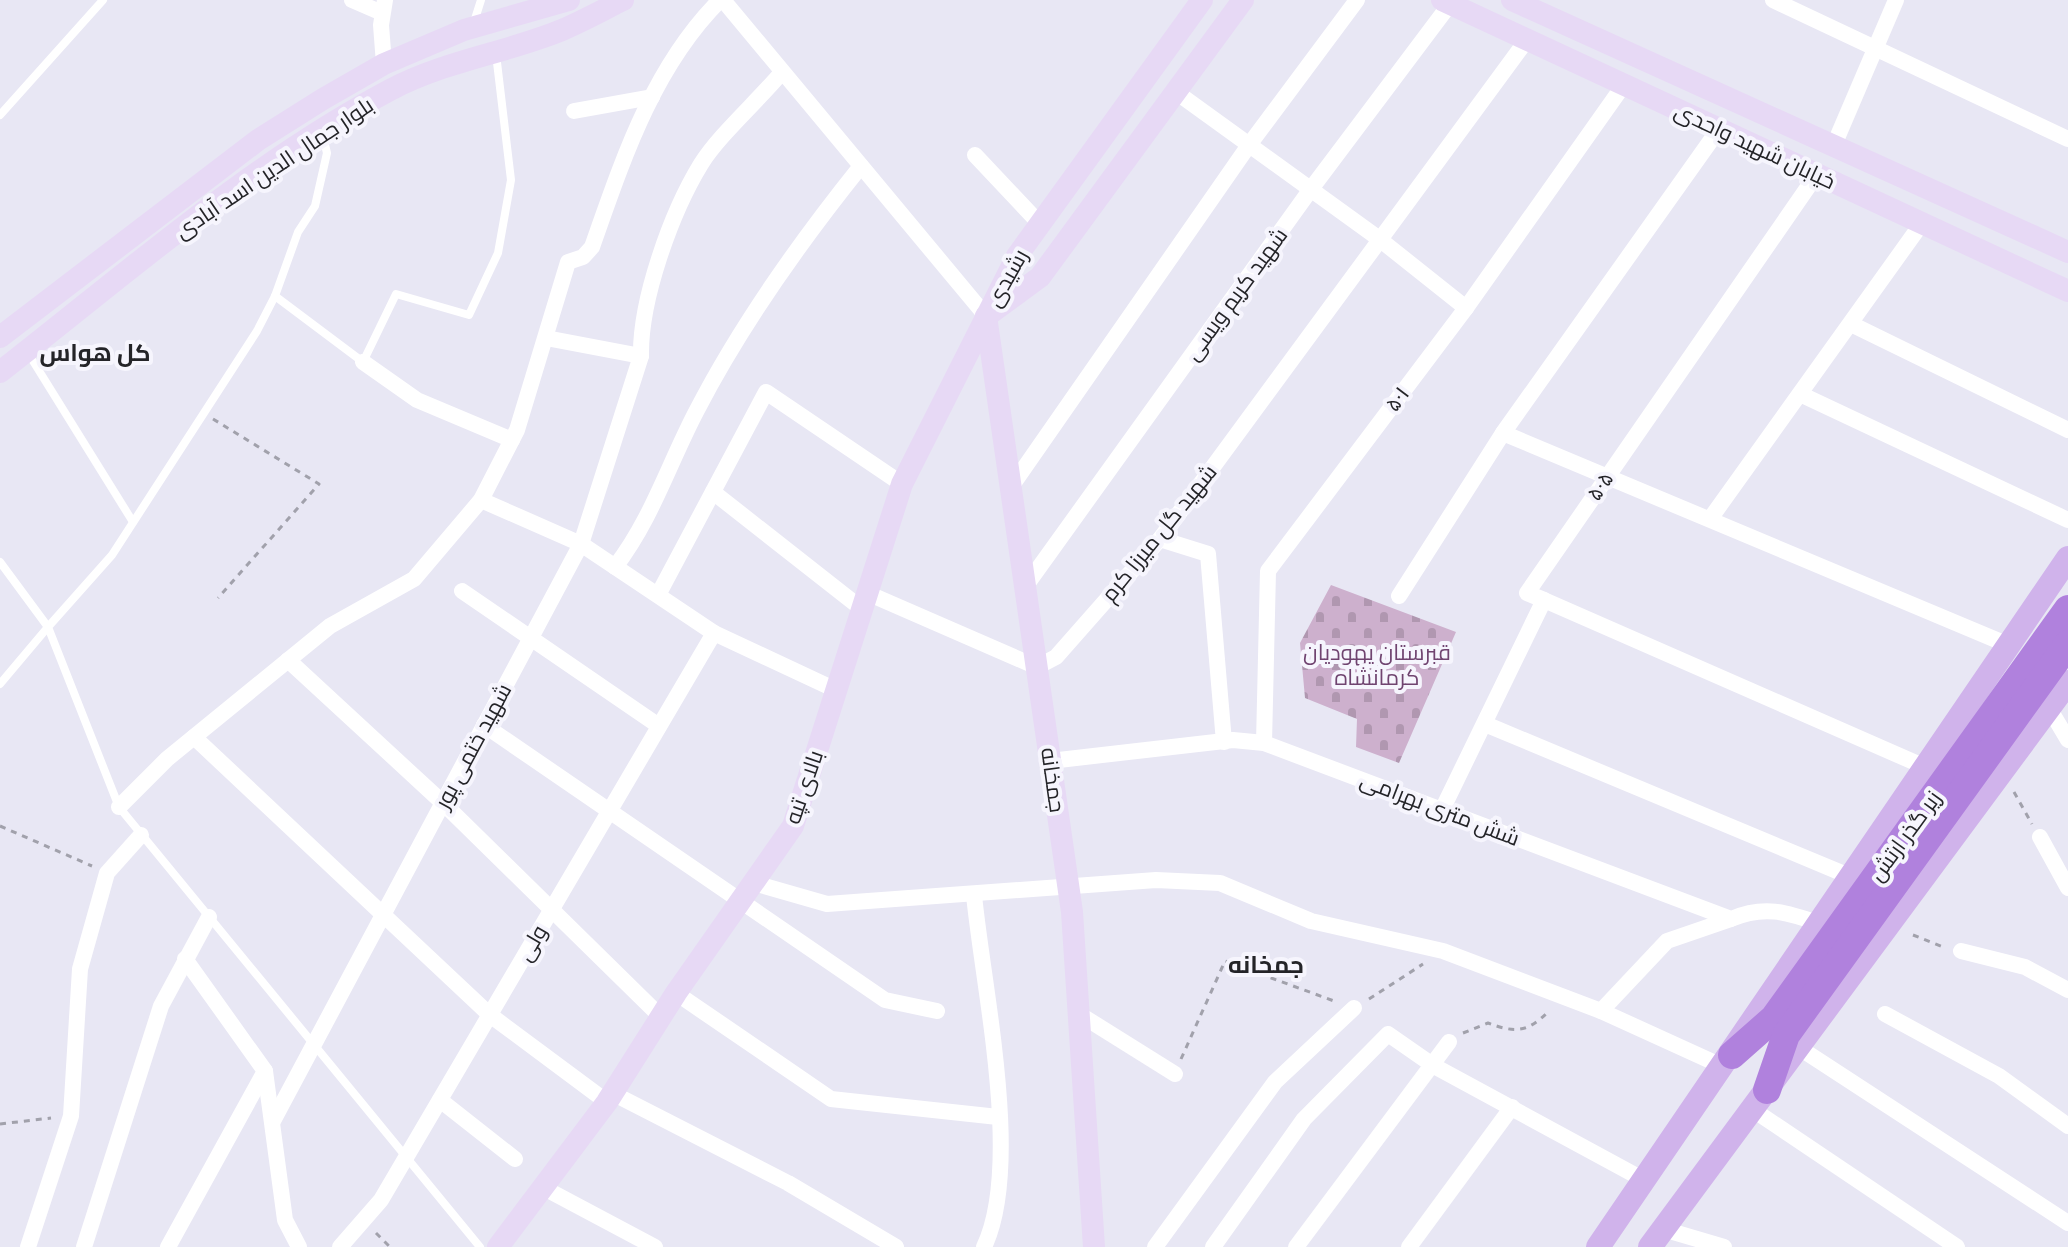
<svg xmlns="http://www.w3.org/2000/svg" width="2068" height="1247" font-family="Signika,Cairo,sans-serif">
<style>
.cemetery{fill:url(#cemetery-stones)}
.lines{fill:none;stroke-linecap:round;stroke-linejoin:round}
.path{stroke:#a1a1ab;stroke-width:3;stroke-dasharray:6 6;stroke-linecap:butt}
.lane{stroke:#fff;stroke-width:8}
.street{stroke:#fff;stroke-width:16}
.secondary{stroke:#e7d9f5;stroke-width:22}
.primary{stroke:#d0b3eb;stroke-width:24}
.highway{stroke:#b081dd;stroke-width:28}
.labels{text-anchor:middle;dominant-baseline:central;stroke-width:8;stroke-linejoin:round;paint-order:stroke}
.street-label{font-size:22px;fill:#242428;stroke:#f6f5fd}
.park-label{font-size:22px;fill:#704470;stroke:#f6f5fd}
.neighbourhood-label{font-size:24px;font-weight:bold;fill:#242428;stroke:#f6f5fd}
</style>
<defs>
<pattern id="cemetery-stones" width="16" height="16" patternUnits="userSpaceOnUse" patternTransform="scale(2)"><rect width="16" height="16" fill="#cdb0cd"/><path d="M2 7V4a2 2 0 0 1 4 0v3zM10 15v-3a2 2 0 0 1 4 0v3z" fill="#b097b0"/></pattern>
</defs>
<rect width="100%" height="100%" fill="#e8e7f4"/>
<path class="cemetery" d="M1331 585 1456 632 1399 763 1356 747 1357 719 1305 698 1300 643Z"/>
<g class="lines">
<g class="path">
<path d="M213 419 319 484 218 598"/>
<path d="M2014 792 2032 824"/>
<path d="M0 826 92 866"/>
<path d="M1913 935 1943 947"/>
<path d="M1369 999 1423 964"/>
<path d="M1463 1033 1488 1023C1515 1033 1527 1033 1549 1011"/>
<path d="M1181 1059 1225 961 1334 1001"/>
<path d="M0 1124 51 1118"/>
<path d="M376 1233 390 1247"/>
</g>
<g class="lane">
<path d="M474 22 481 0"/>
<path d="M0 115 103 0"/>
<path d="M322 133 327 153 315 206 298 232 275 296 257 331 112 555 48 627 119 807 480 1247"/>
<path d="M275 296 363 362 396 294 469 315 498 253 511 180 496 54"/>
<path d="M28 353 133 522"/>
<path d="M0 562 48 627 0 684"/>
</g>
<g class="street">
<path d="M352 0 382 13"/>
<path d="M723 0 986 316"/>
<path d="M1773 0 2068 139"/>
<path d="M384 64 381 25 385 0"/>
<path d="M1176 92 1378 238 1466 308"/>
<path d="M574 111 652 97"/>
<path d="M1834 145 1896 0"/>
<path d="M975 155 1040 224"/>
<path d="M1851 324 2068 430"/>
<path d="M546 338 641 356"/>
<path d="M363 362 417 400 512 440"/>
<path d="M1800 394 2068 520"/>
<path d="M1503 433 2006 644"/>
<path d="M1011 487 1249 145 1357 0"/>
<path d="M713 492 862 609"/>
<path d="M481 500 581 544 714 633 836 690"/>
<path d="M1710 519 1922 223"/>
<path d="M1160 539 1208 554 1224 742"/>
<path d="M615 567C652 519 669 463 697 410 742 323 800 242 861 166"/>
<path d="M1025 587 1311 189 1450 4"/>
<path d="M462 591 659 726"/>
<path d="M867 593 1037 667 1056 657 1160 539 1526 41"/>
<path d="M658 595 766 392 902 484"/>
<path d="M1399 596 1503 433 1719 129"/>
<path d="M1544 600 1923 766"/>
<path d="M288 660 443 803 661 1017"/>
<path d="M2049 708 2068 740"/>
<path d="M1485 724 1849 876"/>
<path d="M484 725 885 1000 937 1011"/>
<path d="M194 737 490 1015 607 1102"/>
<path d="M1264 743 1268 571 1466 308 1623 86"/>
<path d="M1050 761 1233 740 1264 743 1731 919C1764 905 1786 912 1818 923"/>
<path d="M119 807 167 759 330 626 414 579 481 500 517 430 568 262 583 257 592 247C623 159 653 67 720 0"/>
<path d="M1442 810 1544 600 1527 593 1817 174"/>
<path d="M2040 837 2068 888"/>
<path d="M754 883 827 904 1156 880 1220 883 1311 921 1443 951 1601 1011 1724 1067"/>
<path d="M974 895C983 988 1023 1165 984 1247"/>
<path d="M1961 951 2025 967 2068 990"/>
<path d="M185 959 265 1071 285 1220 299 1247"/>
<path d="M676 993 831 1099 998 1117"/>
<path d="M1601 1011 1667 941 1731 919"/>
<path d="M1079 1014 1175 1074"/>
<path d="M1885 1014 1999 1076 2068 1126"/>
<path d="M1798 1047 2068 1223"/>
<path d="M612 1093 788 1183 896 1247"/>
<path d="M440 1100 515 1159"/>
<path d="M1752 1109 1957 1247"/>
<path d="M273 1121 581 544 641 356C640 300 671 213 701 164 719 135 759 100 782 72"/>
<path d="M544 1188 655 1247"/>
<path d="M1663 1229 1724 1247"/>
<path d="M28 1247 71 1116 80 969 107 873 141 835"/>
<path d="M84 1247 161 1006 209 917"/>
<path d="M168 1247 265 1071"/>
<path d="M340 1247 381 1200 714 633"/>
<path d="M1155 1247 1275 1082 1354 1008"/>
<path d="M1213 1247 1304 1119 1388 1034 1434 1066 1646 1181"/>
<path d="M1296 1247 1449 1042"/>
<path d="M1409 1247 1512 1107"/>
</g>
<g class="secondary">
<path d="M1442 0 2068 291"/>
<path d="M1512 0 2068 252"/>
<path d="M991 313 1040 277 1243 0"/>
<path d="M986 316 1072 912 1094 1247"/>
<path d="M0 337 258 140 323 99 384 64 464 30 569 0"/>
<path d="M0 372C126 274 249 165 390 90 444 61 506 53 562 30 583 21 603 10 623 0"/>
<path d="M498 1247 607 1102 676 993 793 826 902 484 1017 256 1202 0"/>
</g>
<g class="primary">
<path d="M1598 1247 2068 558"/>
<path d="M1650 1247 2068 682"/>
</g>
<g class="highway">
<path d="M1732 1055 1774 1018 2068 609"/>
<path d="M1767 1090 1786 1035 2068 644"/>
</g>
</g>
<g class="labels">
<g class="street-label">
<text transform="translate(1755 146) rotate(25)">خیابان شهید واحدی</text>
<text transform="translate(274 168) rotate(-34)">بلوار جمال الدین اسد آبادی</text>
<text transform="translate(1007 278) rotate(-61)">رشیدی</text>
<text transform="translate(1236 294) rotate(-54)">شهید کریم ویسی</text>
<text transform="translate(1397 399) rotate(-53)">۵۰۱</text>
<text transform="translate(1600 486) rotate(-56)">۵۰۵</text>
<text transform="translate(1159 533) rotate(-51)">شهید گل میرزا کرم</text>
<text transform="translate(473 746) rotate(-62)">شهید ختمی پور</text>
<text transform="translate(1053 780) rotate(82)">جمخانه</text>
<text transform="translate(804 787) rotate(-71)">بالای تپه</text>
<text transform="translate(1440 809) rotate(21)">شش متری بهرامی</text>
<text transform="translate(1905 836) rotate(-54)">زیر گذر ارتش</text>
<text transform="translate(532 943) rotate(-60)">ولی</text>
</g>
<g class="park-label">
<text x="1377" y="652">قبرستان یهودیان<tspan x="1377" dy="25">کرمانشاه</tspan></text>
</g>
<g class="neighbourhood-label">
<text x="95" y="353">کل هواس</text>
<text x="1266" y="965">جمخانه</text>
</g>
</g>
</svg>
